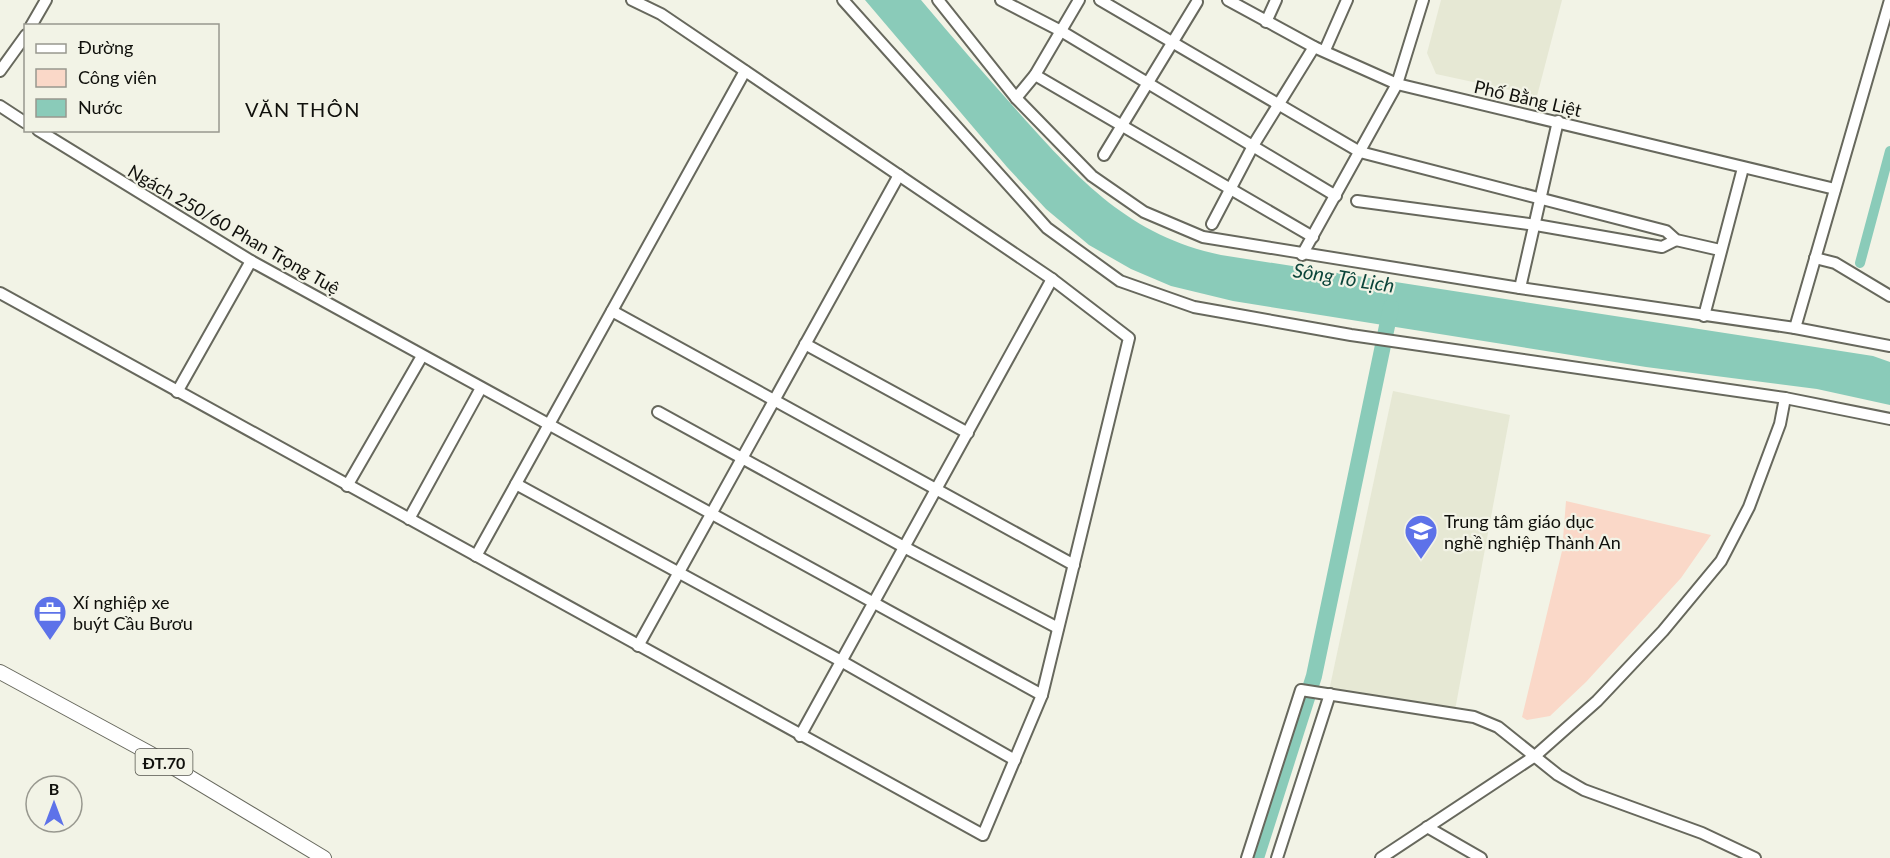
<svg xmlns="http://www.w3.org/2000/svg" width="1890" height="858" font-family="Lato,sans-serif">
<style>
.built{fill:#e6e8d4}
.green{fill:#fad8c8}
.water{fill:#8acbb9}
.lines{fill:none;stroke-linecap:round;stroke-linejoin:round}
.canal{stroke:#8acbb9;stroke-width:10}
.river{stroke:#8acbb9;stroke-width:16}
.minor-casing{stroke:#67685d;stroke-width:14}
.major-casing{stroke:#67685d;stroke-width:16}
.minor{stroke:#fff;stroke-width:10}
.major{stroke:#fff;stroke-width:14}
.labels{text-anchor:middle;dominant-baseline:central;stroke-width:4.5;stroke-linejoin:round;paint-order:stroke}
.shield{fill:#f2f3e6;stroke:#54544d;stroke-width:1.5}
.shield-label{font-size:16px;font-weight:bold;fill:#10100c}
.street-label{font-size:18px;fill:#10100c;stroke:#f2f3e6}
.poi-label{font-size:18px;fill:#10100c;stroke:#f2f3e6;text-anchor:start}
.neighbourhood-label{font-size:20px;letter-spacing:1.5px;fill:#10100c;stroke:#f2f3e6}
.water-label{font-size:20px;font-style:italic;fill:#0c453a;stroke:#f2f3e6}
</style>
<rect width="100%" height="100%" fill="#f2f3e6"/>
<g class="built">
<path d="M1441 0H1562L1537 96 1436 74 1427 53Z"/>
<path d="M1393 391 1510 415 1455 710 1329 691Z"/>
</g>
<path class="green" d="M1566 501 1711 535 1681 578 1586 682 1550 716 1527 720 1522 717 1562 551Z"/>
<path class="water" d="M865 0H921C953 38 986 76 1020 114 1079 180 1130 236 1221 255L1873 356 1890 362V405L1817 389 1646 367 1233 301 1171 286 1131 269 1089 245 1046 209 1007 167Z"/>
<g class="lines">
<path class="canal" d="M1860 263 1890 151"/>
<path class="river" d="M1256 858 1314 676 1391 307"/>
<defs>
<g id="minor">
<path d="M843 0 1047 228 1120 281 1194 307 1351 335 1785 398 1890 419"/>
<path d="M938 0 1016 98 1092 176 1144 212 1203 237 1520 288 1795 328 1890 346"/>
<path d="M1001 0 1061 31 1336 196"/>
<path d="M1100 0 1360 152 1666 231 1676 240 1720 250"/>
<path d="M1228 0 1314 47 1397 84 1835 189"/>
<path d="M1266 22 1276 0"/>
<path d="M31 26 46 0"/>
<path d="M1325 50 1347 0"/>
<path d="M0 71 26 35"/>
<path d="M1035 75 1313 237"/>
<path d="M1016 98 1035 75 1079 0"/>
<path d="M0 106 26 123"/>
<path d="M38 130 251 261 1042 695"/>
<path d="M1104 155 1197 2"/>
<path d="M1357 201 1536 225 1662 247 1676 240"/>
<path d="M1212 224 1254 144 1314 47"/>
<path d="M1302 255 1397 84 1423 0"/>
<path d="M1815 258 1835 263 1890 296"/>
<path d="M1520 288 1558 121"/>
<path d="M0 293 983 835 1042 695 1129 338 1052 279 661 14 632 0"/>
<path d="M612 311 1074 565"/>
<path d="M1704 316 1743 168"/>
<path d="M1795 328 1890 0"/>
<path d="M805 344 968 433"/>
<path d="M177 392 251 261"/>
<path d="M658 412 904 547 1058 628"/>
<path d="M516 484 841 661 1015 760"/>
<path d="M347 486 422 356"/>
<path d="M409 519 481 388"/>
<path d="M476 556 745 71"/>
<path d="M638 646 899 175"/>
<path d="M800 736 1052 279"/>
<path d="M1427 827 1481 858"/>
<path d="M1247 858 1301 690 1474 717 1498 727 1558 775 1584 790 1702 833 1755 858"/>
<path d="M1277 858 1330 694"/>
<path d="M1381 858 1535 756 1597 701 1663 631 1721 561 1749 507 1780 424 1785 398"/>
</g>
<path id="major" d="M0 672 151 754 324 858"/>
</defs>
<use href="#minor" class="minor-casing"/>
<use href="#major" class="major-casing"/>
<use href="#minor" class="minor"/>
<use href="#major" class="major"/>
</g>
<defs>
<symbol id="school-pin" viewBox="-11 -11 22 30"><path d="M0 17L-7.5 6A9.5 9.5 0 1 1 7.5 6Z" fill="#5d72e9" stroke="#f2f3e6"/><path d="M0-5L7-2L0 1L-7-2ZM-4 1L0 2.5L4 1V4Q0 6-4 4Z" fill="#fff"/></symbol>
<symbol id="office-pin" viewBox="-11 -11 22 30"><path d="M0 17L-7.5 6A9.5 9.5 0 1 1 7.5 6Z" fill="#5d72e9" stroke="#f2f3e6"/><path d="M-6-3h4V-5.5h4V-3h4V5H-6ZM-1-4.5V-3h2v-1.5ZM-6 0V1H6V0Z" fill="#fff"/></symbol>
</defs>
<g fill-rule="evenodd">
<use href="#school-pin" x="1402" y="512" width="38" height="52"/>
<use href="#office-pin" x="31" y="593" width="38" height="52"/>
</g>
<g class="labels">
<rect class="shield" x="135.5" y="749" width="57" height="26" rx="4.5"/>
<g class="shield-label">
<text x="164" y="762">ĐT.70</text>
</g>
<g class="street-label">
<text transform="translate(1528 98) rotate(13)">Phố Bằng Liệt</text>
<text transform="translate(234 229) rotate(30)">Ngách 250/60 Phan Trọng Tuệ</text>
</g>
<g class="poi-label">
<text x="1444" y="521">Trung tâm giáo dục<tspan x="1444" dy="21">nghề nghiệp Thành An</tspan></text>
<text x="73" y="602">Xí nghiệp xe<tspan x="73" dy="21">buýt Cầu Bươu</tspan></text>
</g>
<g class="neighbourhood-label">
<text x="303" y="109">VĂN THÔN</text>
</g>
<g class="water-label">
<text transform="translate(1344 277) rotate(9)">Sông Tô Lịch</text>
</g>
</g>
<rect x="24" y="24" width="195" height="108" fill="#f2f3e6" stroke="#98988f" stroke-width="1.5"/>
<rect x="36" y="44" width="30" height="9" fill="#ffffff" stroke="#98988f" stroke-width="1.5"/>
<text x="78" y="54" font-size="18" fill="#10100c">Đường</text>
<rect x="36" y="69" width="30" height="18" fill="#fad8c8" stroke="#98988f" stroke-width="1.5"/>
<text x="78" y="84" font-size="18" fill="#10100c">Công viên</text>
<rect x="36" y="99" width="30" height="18" fill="#8acbb9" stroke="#98988f" stroke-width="1.5"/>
<text x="78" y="114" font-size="18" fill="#10100c">Nước</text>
<g transform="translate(54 804)"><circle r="28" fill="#f2f3e6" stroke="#98988f" stroke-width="1.5"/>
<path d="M0-4.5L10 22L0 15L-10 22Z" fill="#5d72e9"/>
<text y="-9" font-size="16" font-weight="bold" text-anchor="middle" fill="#10100c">B</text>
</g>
</svg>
